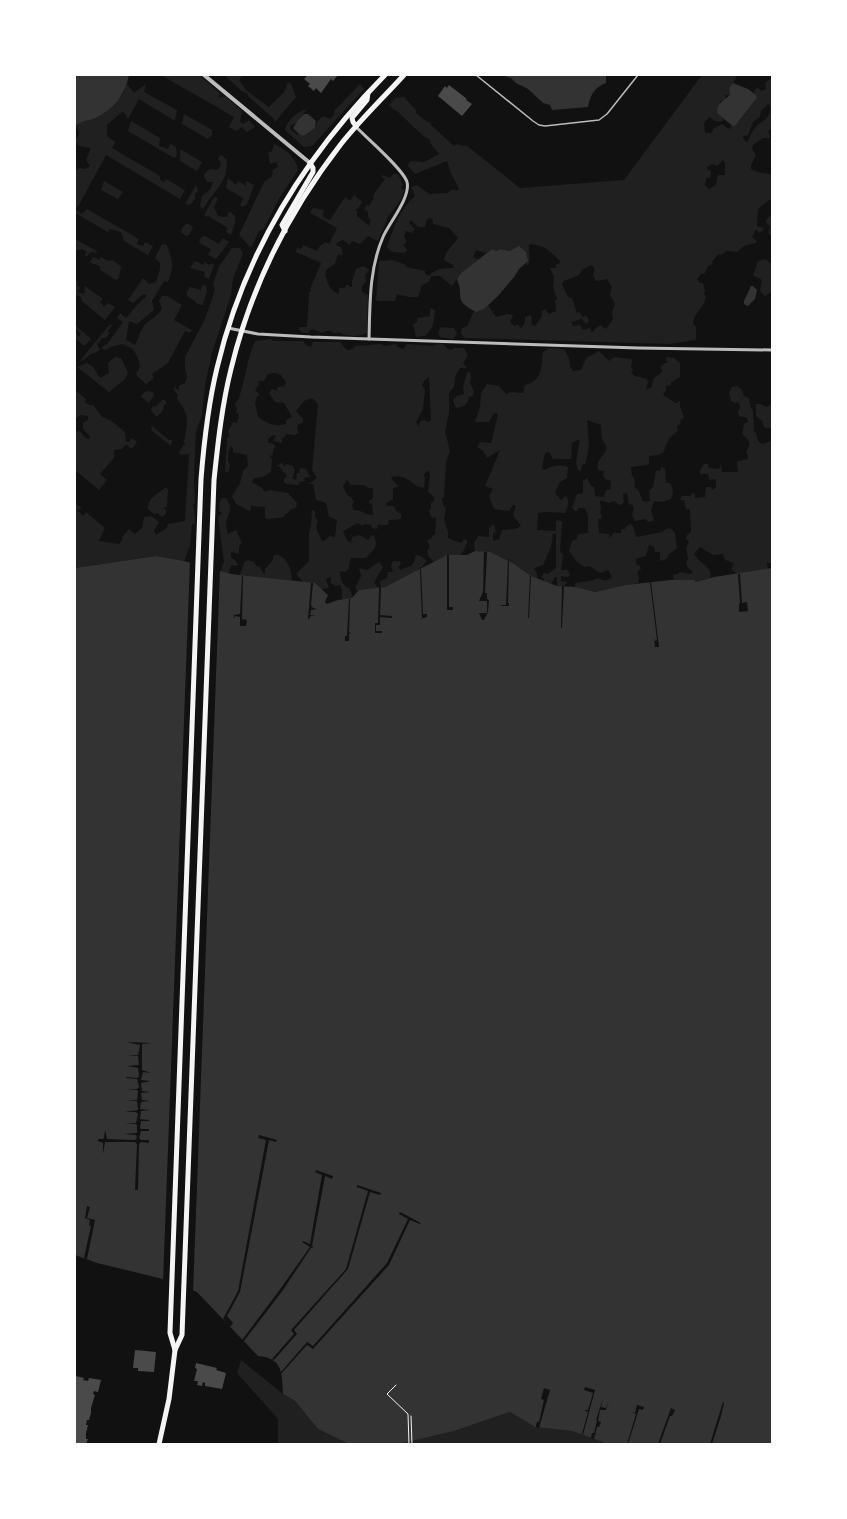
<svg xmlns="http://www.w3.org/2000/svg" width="847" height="1519" font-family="'Sofia Sans Condensed',sans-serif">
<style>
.green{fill:#202020;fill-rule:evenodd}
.water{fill:#333}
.pier{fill:#111}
.building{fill:#4a4a4a}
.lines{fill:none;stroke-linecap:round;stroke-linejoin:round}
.path{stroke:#f5f5f5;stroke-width:1}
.service{stroke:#bcbcbc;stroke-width:1.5}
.minor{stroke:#bcbcbc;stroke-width:3}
.tertiary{stroke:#bcbcbc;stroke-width:4}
.primary{stroke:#f5f5f5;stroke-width:5}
</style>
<rect width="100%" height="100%" fill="#111"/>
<g class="green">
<path d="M161 75H199L221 94 219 95V98L225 96 242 111 240 122 243 124 249 120 255 127 247 132 242 127 236 131 229 127 234 117Z"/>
<path d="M224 75 234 76 241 75 242 76 239 80 246 90 269 107 284 92 288 82 291 84 296 97 275 122 273 118 249 97 247 93 243 92Z"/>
<path d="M702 75 737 76 733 83 729 88 730 95 729 96 725 94 726 99 720 102 718 114 723 118V121H715L709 117 704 123 705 133H712L713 129 722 124 729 129 731 127 730 124 734 127 757 98 754 91 757 87 762 91 766 89 765 83 772 78V128L768 131 770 137 769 138H763L753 145 752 149 756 155 751 165V169L761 173 771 174 772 169V201L769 200 758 209 757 226 764 228 763 230 760 233 756 230 752 237 757 241 755 243 744 246 737 252 727 251 721 255 718 254 712 262 713 264 708 266 705 273 701 274 697 279 700 283H703L705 290 704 294 706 297C703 310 694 312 693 324L696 327V340L669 344 464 338 461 333 462 328 467 326 474 311 476 312 484 309 488 305 496 317 507 314 513 315 510 322 514 326 518 325 521 328 525 322V317L531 315 532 325 535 326 542 316V311L545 309 549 314 556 311 555 301 557 299 553 287 554 277 550 268H556V265L561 262C550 251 546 246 530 244 527 250 531 257 529 263L527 265 526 263 528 261 510 251 500 249 496 251 492 249 486 253 476 250 473 258 479 259 461 273 452 286 440 276H431L429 282 422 285 418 297H409L397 294 395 301H376L379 261 393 260 406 265V267L425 271V274L429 276C436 268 444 268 454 268L453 265 444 260 446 253 458 238 449 228 433 224 432 218 427 219 425 227H418L411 220 409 223 415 229 412 233 406 231 404 237 407 240 405 244 403 245 407 250 405 253 392 252 387 247C393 229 400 208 415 196L411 187 417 185 429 194 448 193 453 189 456 191 459 189 450 171 447 161 415 174 407 165 411 161 424 162 439 154 430 143V140L422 135 396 110H394L389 105 395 98 404 97 416 110V113L427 122H430L431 125 454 146 457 144 463 146 466 145 520 188 624 180ZM768 104 770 106C772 118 762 120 756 127 752 131 750 138 747 142L744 140 743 136 748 135 753 122 760 117 761 111ZM723 160 725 163V175H719L717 177 716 185 709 189 704 184 706 183V178H710L711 171 708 170 707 167 713 164 717 166ZM592 265 595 269 593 275 596 281 607 279 612 287 610 295 615 304 612 312 613 319 606 329 600 325 596 328 593 332 591 331 590 328 583 330 580 325 573 326 571 322 579 320 581 318 586 324 589 321 587 317 585 315 584 317H582L580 312 577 313 572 298 568 297 562 284 564 281 579 275 583 269Z"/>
<path d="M127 84 134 93 146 84 144 92 177 110 175 121 139 99 128 119 123 111 107 125V136L115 142 112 148 160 176V180L164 182 166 179 185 190 180 199 106 155 79 205 75 209 82 214 87 209 139 239 137 244 143 246 145 242 153 246 148 255 124 241 121 232 110 229 108 232 75 213V170L80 168 86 169 90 166 86 160 91 148 79 146 75 141 79 134 76 125 81 121 94 118 122 96Z"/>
<path d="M360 84 364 89 312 146 304 147 285 130C287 120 298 111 307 109L295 124 291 125 290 129 296 134 304 136 315 128 318 121 323 116 330 119 334 115V111Z"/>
<path d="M184 114 212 130V135L208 139 182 124Z"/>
<path d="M131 121 160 138 159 146 168 149 170 144 176 147 177 156 174 158 128 131Z"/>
<path d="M274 144C285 149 296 157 298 170L280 197 263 230 259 231 252 246 250 247 239 235 264 182 272 176 273 170 278 167 276 162 270 164 268 153 272 151Z"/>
<path d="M180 149 202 162 197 171 180 161Z"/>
<path d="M222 155 227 160C226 165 227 171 225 176 220 188 209 198 203 209L200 206 202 196 210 190 213 182H207L204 176 206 172 210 169 217 170 220 167 221 162 218 159 219 156Z"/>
<path d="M393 174H398L403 185 401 187 404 191 402 198 388 217 378 241 368 236 360 244 352 241 350 245 343 240 338 242 336 245 341 247 343 255 338 254 335 264 327 269 325 275C328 283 330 292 339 294V288H345L346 285H349L350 287H352V281L356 269 363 266 368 269 369 271 365 275 366 281 362 286V292L368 295 367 333C360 337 345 337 339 332L337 333H333L331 331H326L322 333 312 329 308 333H303L299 330V327H307L309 293 311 291 310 289 321 263 296 252 297 248 301 249 303 245 317 251 320 246 326 242 329 244 337 228 310 213 313 208 324 210 323 217 330 220 345 197 350 201 354 195 362 202 358 209H355L357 211V216L369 226 371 220 368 217V212L364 209 367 205 369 206 374 198 373 197 374 194 385 179 381 176 384 175 388 178 391 177Z"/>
<path d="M228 178 236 185 238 181 246 186V181L254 185 247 204 243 207 240 205 243 198 226 188Z"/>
<path d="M104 181 123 192 118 199 101 190Z"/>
<path d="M196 185 198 191 195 194V199L190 205 185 204Z"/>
<path d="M214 197 218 198 214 207 218 216 227 217 229 211 235 216V223L231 235 226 232 228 228 208 216 207 217 204 215Z"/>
<path d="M772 214V233L770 235 768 233 770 226 766 223V220Z"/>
<path d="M187 223 193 227 189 235 186 236 181 233 182 228Z"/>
<path d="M205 236 219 244 223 238 229 242 216 259 208 255 211 249 201 244 199 241 202 237Z"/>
<path d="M75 239 97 251 96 253 91 252 86 257 85 256 86 251 81 249 76 251 75 250 76 246Z"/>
<path d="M162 244 167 245C173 262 174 265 168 282L164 281 152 301 154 310 137 324 129 321 126 340 135 345C138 340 139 334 142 329 147 319 157 319 162 308L159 301 162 296H167L182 305 174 320 192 330 190 333 185 331 168 363 152 374 154 378 146 384 137 376 136 373C144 366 137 357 133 349L122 344 111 347 105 350 101 348 108 343 123 322 117 318 120 313 126 318C133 311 138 302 146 297V294L142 295 133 303 128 300 143 278 149 284 156 282 160 269V263L155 258Z"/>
<path d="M232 248H240L243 254 233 278 231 295 212 353 205 385 202 416 196 431 194 476 195 503 193 505 194 509 195 523 192 525 190 546 184 561 156 556 75 568V503L82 508 77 510 83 516 86 512 105 528 99 541 119 544 123 539 122 537 129 529 135 534 142 528 144 517 151 516 159 522 154 530 156 535 167 528 168 524 185 521 189 454 180 455 179 451 181 450 183 445H186L184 443C187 423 191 416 177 399L178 395 173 389 175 386 176 387 175 389 179 390V386L185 383 187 377 185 369V357L205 319 215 290 213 283 220 265Z"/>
<path d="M93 257 100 260V257L109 261 112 260 121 266 119 278 116 280 100 270V267L95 264H93L90 262Z"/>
<path d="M766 259 772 265V292L765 296 760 291 762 280 753 275 758 261Z"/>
<path d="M195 261 203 265 205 262 209 265 212 263 214 265 209 279 204 277 205 272 190 268Z"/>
<path d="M75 279 78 282 77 284 80 288 78 292 84 294 85 286 103 299 100 302 104 307 108 303 115 307 105 320 82 301 81 297 75 295Z"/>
<path d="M202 285 206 286 207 291 203 305 197 304 195 301 188 297 186 293 190 287 201 290Z"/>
<path d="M430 308 435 310C434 322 434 328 425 336L416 337 413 324 417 322 418 318 430 316Z"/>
<path d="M110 324 112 326 108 330 109 334 106 338H102L97 345 100 350 97 352 91 354 82 361H80Z"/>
<path d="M76 326 91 339 84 346 75 338V330L78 337 81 334 75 328Z"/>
<path d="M441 327 454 328 457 334 453 339 440 337 438 333Z"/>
<path d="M271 339 273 341H303L307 346 311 347 313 342H340L347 350 353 349 355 346 381 344 384 346 396 344 398 347 403 349 407 344 434 346V345L443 344 448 349 452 350 453 348H464L468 355 463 363 467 368H460L455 377 454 387 449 393V413L445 431 450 451 446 462 444 497 442 498 443 505 446 508 444 519 448 532V538L461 543 464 539 467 540V544L465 546V548L461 555H447L434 562 428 556 427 551 430 547 427 540 431 539 433 535H435L436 518 431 517 429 511 431 508V503L434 501V497L428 492 430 476 429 470 424 474 425 479 424 488C410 486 409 473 391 477L393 481 399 486 393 488V499L386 503 387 506H394L396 511 401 514V519L389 520 388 525H378L377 529 372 528 371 525 364 524 363 526 358 523 343 531 347 540 351 543 352 537 360 535 368 540 372 535 374 536C379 547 373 550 366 558H351L349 564V568L345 572 340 571C340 578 342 586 349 588L353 597 352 598 342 600V591L340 585 335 586 331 583V577L326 579 329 588 321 589 315 583 303 582 296 574 309 561V533L311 526 312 510 315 511V517L318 521 316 528 322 541H324L330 536 335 537 337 520 329 517 326 503 316 500 313 484H309L317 478 312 470 318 404 312 398 304 401 296 411 303 419V423L298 424 297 428 299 433 295 435 286 434 285 437 282 438V443L274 441V439L276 436 273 435 268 439V442L275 445 272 456 269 455 272 460 271 472 263 477 254 478 252 482 262 488 265 492 270 490 288 493 297 503 296 508 291 509 288 513 285 514 284 517 268 519 265 518V507L251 506V510L248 511 246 509 236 504 232 496 240 483 243 471 248 466 247 455 233 452V448L231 446 228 453V462L230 464 229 471 225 473 227 438 230 436 228 432 233 422 237 423 239 415 236 412 237 408 235 405 236 402 239 399 250 354 255 341ZM275 373 281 375 286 382 284 387 281 386 277 388V391L272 389 269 393 275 402 284 403 292 417 286 420V424C275 427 268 424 258 417L255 403 257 396 260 395 255 390 259 385 258 381H264L268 374ZM429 377 431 420 429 422 423 420 420 422 419 426 416 422 423 409 425 390 422 385 425 380ZM347 480 351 485H364L368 488H373V498L369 501V503L372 504 373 515C365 515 362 510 354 510L352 505 354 502 351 497 347 495 343 486Z"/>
<path d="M549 348 564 349 569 358 570 367 573 371 581 370 586 358 599 351 609 361 614 357 631 359 632 361 631 367 633 370 631 373 635 376 647 379 648 382 646 389 651 388 654 378 662 372 661 366 665 363H667L666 357 674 358 680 363V377L671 382V385L666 386V391L663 394 664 396 676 403 680 401V406L684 417 680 420 681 423 677 426 678 431C675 433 672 435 670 438 661 451 669 455 649 456V463L647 465 631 467 632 476 634 477 635 488 638 489 643 501 648 502 650 500 649 491 653 487 656 471 661 470V467L665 469 666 483H670C674 488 673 494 671 499L662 502 654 501 651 510 654 521 648 522 646 519 635 521 632 515 634 508 632 504 629 505 627 493 623 494 624 502 621 505 618 504 614 501 608 503 601 500 600 502 601 509 600 513 602 516 601 519H598L599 533 609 534V538L614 533H621V529H625L626 526H628L630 524 633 526 636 537 663 532 664 530 670 528 675 533 677 548 668 555 667 559 660 561V552H655L654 547 649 545 646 556 636 559V564L640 566 641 569 637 572 639 578 638 583 595 592 576 587 574 584C583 580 590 583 597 578 603 580 607 582 612 577L608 570 600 573 589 566 585 567 577 562 569 551 572 541 577 539 578 534 588 533V516L585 508H578V511H575L572 508 577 494 583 493V481L587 478 591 486 594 487 595 496 604 497 606 490H610L611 481 605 479 603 475 604 471 598 470C595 460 603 458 606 450 607 445 603 443 602 438 601 434 601 429 601 425L587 420 589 444 586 463 582 465 581 470 578 471 576 462 580 439 572 443 571 459H553L549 452 545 453 542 467 544 470C552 466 559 464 568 467L567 478 560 482 555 493 561 500 566 496C570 500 568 508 565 513 555 513 548 511 538 513L537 530 556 531V521L559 520 562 522 560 552 563 555C563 560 561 564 561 570H568L570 575 568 577 561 576V581L567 582 564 586H557V577H555L551 584 544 581V579L541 577 544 573 548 574 556 568V533L553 534 551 547 543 565 534 568 537 574V579C528 575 521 568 513 563 501 556 489 552 475 551L474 543 478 536 489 537V528L494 524 496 532 493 534V541L499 539 502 530 516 529 521 526 513 515 516 506 513 505 509 511 494 509 489 496 493 489 485 486 500 450 487 458 483 451 477 447 480 442 491 443 498 414 494 413 489 422H475L480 407 481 393 487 384 499 386 506 394 510 392 523 393 525 385C543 380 541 368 543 352Z"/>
<path d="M115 357 121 358 128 373 125 379 109 392 77 367 87 363 93 367 100 378 109 373 108 363Z"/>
<path d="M469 372 471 374 470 383 474 391 473 396 469 397C468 405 463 407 456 408L453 400 457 396 464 394 463 387 467 373Z"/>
<path d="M737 386 742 390 744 396 749 398 751 408 753 411 754 432 756 433 758 441 762 444 769 442 772 439V563H767L768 569 738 574 731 569 734 563 725 560 723 554 713 555 700 547 694 554C699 563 714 568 710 578L696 582 694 580H674L673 575 678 574 680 572 690 574 693 572 687 566 686 562 688 559 686 549 689 541 686 539 687 535 691 532 690 509H686L684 500H680L682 496H690L693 493H695V498L705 497 706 487H711L712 490 716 487V479L709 480 708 474H700V470L704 464H708L709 468 719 469 721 464 722 472H738L737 462 739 461 747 459 748 457 746 452C752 441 750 442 742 434L744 424 748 422 747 418 739 416 738 412 740 408 739 402 734 403 731 401 729 393 732 387Z"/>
<path d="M75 390 86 399 85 402 89 405H93L102 417 107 418V420L109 419 125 432 126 442H129L132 438 137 442 132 449 126 444 122 449 114 450V458L100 474 107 480 99 490 75 470 76 432 80 431 85 438 89 439 90 436 83 429V423L88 420V416L81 415 76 418 75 416Z"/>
<path d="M149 391 153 392 154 395 149 403 141 397 144 392Z"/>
<path d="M162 400H165L167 404 164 405 163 410 157 417 152 412 151 409 153 406 155 407Z"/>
<path d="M756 404H761L766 407 770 405 772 407V429L764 427 762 421 756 416Z"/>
<path d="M152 426 169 440H172L171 446 151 430Z"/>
<path d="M281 463 283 464 284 467 287 464 293 466 295 471 292 478 296 480 297 473H300L299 471 301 468 306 469 310 477 304 478 305 481 300 482 298 485 287 484 284 482V478L287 477 286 474 283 472 280 467 277 466Z"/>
<path d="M166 487 168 490 167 507 163 508 166 510V514L162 517 157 513 154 514 148 509C148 497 158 494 166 487Z"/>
<path d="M222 498H226L230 506V512C226 519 225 526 228 534L236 530 242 543 239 546V554L231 552V558L235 560 238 565 236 566 232 565 230 568 229 574 221 572 222 566 224 562 218 517 222 513 219 511V504Z"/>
<path d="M277 554C289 560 291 569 292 581L240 575 244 562 248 560 254 562 256 566 260 567 263 573 265 574V569L273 560V556Z"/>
<path d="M416 555 421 556 427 561 422 567 419 568V570L385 587 381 588 380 581 387 578V575L388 572H393L391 566 393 561H400L401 564 398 567 401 570C411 564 412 570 416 555Z"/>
<path d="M379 562 383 567 374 583 379 588 359 590 357 591 355 588 361 576 359 568 367 570Z"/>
<path d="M241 1360 283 1394 295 1401 318 1429 349 1444H278V1419L237 1373Z"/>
<path d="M510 1412 535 1427 572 1431 608 1444H399L454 1431Z"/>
</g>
<g class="water">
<path d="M75 75H129C125 95 114 109 95 118 88 121 82 120 75 126Z"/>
<path d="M502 75H606V83C595 87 590 95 588 107L552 110 550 105 543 103 528 89 516 83 511 78Z"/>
<path d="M733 83 748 89 756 95 757 98 734 127 718 114C715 104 724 101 730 95L729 88Z"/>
<path d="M304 114H308L316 121 315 128 304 136 300 135 293 128 298 120Z"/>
<path d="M519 246 526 252 528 261 519 269 514 277 498 296 484 309 476 312C452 299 465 299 457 279L461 273 492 249 496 251 500 249 510 251Z"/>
<path d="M751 286H753L757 290 755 299 748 306 744 304V301Z"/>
<path d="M475 551 490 552 513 563 531 576 557 586 576 587 595 592 626 585 670 580H694L696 582 714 577 772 568V1444H608L572 1431 535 1427 510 1412 454 1431 399 1444H349L318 1429 295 1401 283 1394C282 1373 283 1358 258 1356L197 1292 159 1278 97 1263 75 1255V568L156 556 184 561 231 574 315 583 328 595 325 602 327 604 338 600 352 598 359 590 385 587 447 555H467Z"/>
</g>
<g class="pier">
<path d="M484 552H487L485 593H487V599L489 600 488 612 484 620H482L479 613H487V601H479L483 592Z"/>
<path d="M447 555H449V607H453V610H447Z"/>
<path d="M190 561 220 569 193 1293 163 1282Z"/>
<path d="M508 561H509L508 603H509V606H501V605H506Z"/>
<path d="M421 569 423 614H427V617L420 619H422L420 570Z"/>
<path d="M738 574H740L742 603 747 602 748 611 739 612V603H740Z"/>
<path d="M242 576H243L242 619 247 620 246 626H240V617L235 616 234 619V615L240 614Z"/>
<path d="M530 576H531L529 618H528Z"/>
<path d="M650 582H651L659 647H655L654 637 655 641 657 640Z"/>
<path d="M311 583H313L311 605 313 608 317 609 311 610 310 615 316 616H311L309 619H308Z"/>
<path d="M562 586H564L562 628H561Z"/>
<path d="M379 588H381L380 615 392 616V618L380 617V625H376V631H382V633H375V623H378Z"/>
<path d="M349 599H350L349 632 351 634H349V641H345V636H347Z"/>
<path d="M127 1042 152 1043 142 1044V1070L151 1073 143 1072 141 1080 151 1081 141 1083 142 1091 150 1092 141 1093 142 1100 150 1101 141 1102 140 1109 150 1110 141 1111 140 1119 149 1120V1121H141L140 1128 141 1129H149V1131H141L139 1138 141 1140H149V1143L141 1142 139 1144 138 1190H135L137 1144 135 1142H105L103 1154V1143L98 1141V1139H103L104 1138 105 1130 107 1139 135 1140 137 1138 136 1135 124 1134 137 1133V1125L136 1124 125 1123H136L138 1114 136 1112H125L138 1110 137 1101H126L137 1100 138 1091 137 1090 126 1089H137L139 1087 137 1079 126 1078V1077L137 1078 139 1076 138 1068 127 1066 139 1065 138 1056 127 1055H138L140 1045Z"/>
<path d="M259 1135 277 1140 276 1142 269 1140 240 1292 227 1316 233 1323 230 1327 223 1319 238 1291 266 1140 258 1138Z"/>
<path d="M316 1170 333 1176 332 1179 325 1176 312 1246 314 1247 311 1248 283 1290 244 1341 242 1340 281 1288 310 1247 302 1242 303 1241 310 1244 322 1175 315 1172Z"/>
<path d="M357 1185 381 1193 380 1195 370 1192 348 1269 294 1330 297 1334 274 1360 272 1359 294 1334 291 1330 346 1269 368 1191 357 1187Z"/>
<path d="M87 1206 90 1207 87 1218 95 1220 87 1259 84 1258 91 1226 89 1225 90 1220 85 1218Z"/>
<path d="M400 1212 421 1223 420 1224 410 1220 389 1265 313 1349 307 1345 281 1374V1372L307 1342 313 1346 387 1263 408 1219 399 1214Z"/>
<path d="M585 1387 595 1390 583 1435 582 1434 588 1412 585 1411V1410H588L593 1393 584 1390Z"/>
<path d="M544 1388 550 1390 539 1428 536 1427V1425L537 1422H539L544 1400 541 1399Z"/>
<path d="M603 1398 601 1407 606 1408 609 1400 606 1410H600L598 1421 601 1422 599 1427H597L594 1439 591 1438 592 1433H594L597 1421 596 1420Z"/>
<path d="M723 1402 724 1403 721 1416 712 1444H710Z"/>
<path d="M637 1405 644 1407 643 1410 639 1409 628 1444H627L636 1414 630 1412 635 1413Z"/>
<path d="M671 1408 675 1410 672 1416H670L660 1444H658Z"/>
</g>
<g class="building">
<path d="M308 75H338L333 81 331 79 321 93 316 88 314 91 308 86 310 84 304 79Z"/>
<path d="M449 85 467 99 466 100 472 104 462 116 438 96 445 86 447 88Z"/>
<path d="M135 1350 156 1352 154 1372 138 1371V1368H133Z"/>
<path d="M196 1363 217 1368 216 1370 226 1373 222 1389 205 1386V1383L203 1382 202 1386 197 1385 198 1381H194L197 1369 195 1368Z"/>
<path d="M76 1376 84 1378 83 1380 88 1381 89 1378 101 1380 98 1392 94 1391 93 1394 95 1395 91 1408V1413L89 1420H87L86 1425H88L86 1433V1439H88L86 1444H75Z"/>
</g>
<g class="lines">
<g class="path">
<path d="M396 1385 387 1394 408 1414 409 1444"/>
<path d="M411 1416 412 1444"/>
</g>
<path class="service" d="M476 75 533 121 539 125 545 126 599 120 607 114 638 75"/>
<g class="minor">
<path d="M356 127C366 137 404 170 407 182 411 197 389 223 383 237 369 269 370 305 369 339"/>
<path d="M228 328 258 334 311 337 638 348 772 350"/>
</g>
<path class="tertiary" d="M204 75 310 163"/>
<g class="primary">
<path d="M356 126 353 122 352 118 367 100 368 93"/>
<path d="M285 231 282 225 313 172V168L310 163"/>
<path d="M175 1350 170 1333 201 479C204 442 208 405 217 368 244 254 303 158 385 75"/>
<path d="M159 1444 169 1399 175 1350 182 1335 214 480C218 442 222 405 231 369 251 287 289 211 341 144 360 120 383 98 404 75"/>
</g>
</g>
<rect width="847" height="1519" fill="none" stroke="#ffffff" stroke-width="152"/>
</svg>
